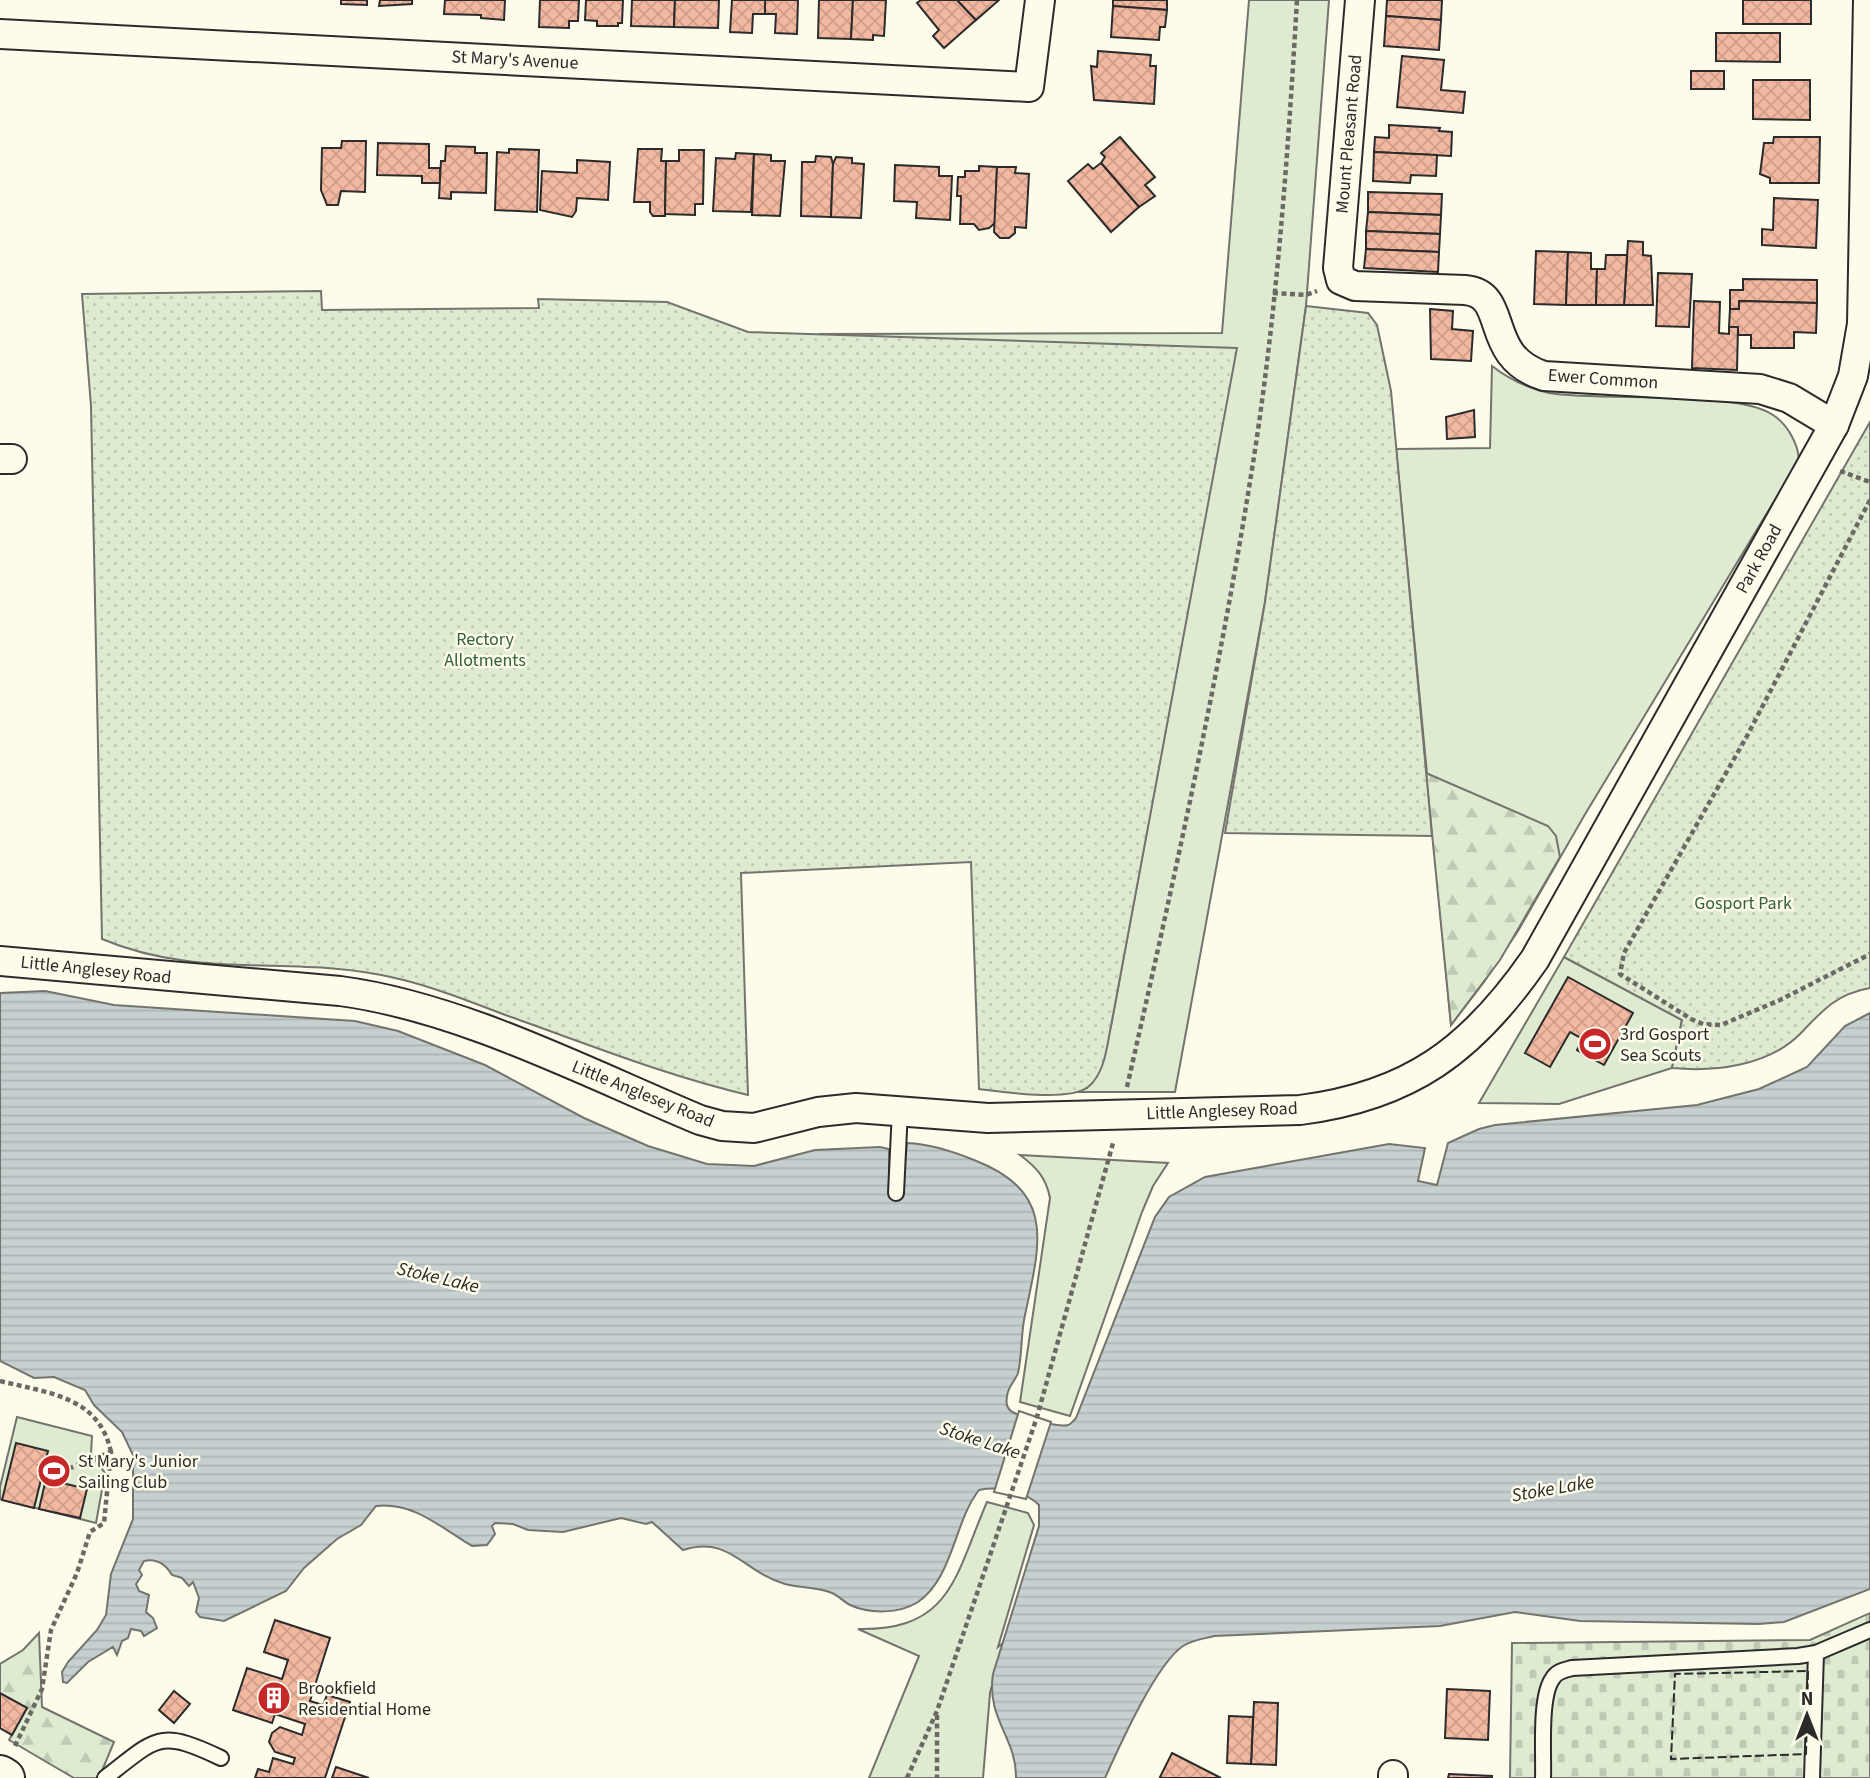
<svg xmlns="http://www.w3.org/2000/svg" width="1870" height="1778" font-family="'Source Sans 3',sans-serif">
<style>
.grass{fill:#deebd1;stroke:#74746e;stroke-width:2}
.forest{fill:url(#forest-firs);stroke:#74746e;stroke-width:2}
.cemetery{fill:url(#cemetery-stones);stroke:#74746e;stroke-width:2}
.park{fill:url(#park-dots);stroke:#74746e;stroke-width:2}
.water{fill:url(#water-rules);stroke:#74746e;stroke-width:2}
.pier{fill:#fdfbea;stroke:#74746e;stroke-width:2}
.building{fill:url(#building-cross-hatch);stroke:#2b2b2b;stroke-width:2}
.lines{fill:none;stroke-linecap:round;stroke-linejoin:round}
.lane-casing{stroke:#2b2b2b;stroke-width:18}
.street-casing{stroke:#2b2b2b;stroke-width:32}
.secondary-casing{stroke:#2b2b2b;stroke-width:42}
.path{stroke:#6a6964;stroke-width:4.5;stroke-dasharray:5 3.5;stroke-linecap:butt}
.lane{stroke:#fdfbea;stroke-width:14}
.street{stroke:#fdfbea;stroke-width:28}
.secondary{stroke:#fdfbea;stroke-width:38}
.fence{stroke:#2b2b2b;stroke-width:2;stroke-dasharray:9 3.5;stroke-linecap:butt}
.labels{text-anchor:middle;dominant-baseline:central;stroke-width:5;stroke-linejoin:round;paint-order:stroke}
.street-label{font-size:18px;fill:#2b2b2b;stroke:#fdfbea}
.park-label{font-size:18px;fill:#34623c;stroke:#fdfbea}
.poi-label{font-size:18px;fill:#2b2b2b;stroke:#fdfbea;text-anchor:start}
.water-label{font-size:19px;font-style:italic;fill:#2b2b2b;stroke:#fdfbea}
</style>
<defs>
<pattern id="forest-firs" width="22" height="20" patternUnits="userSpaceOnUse" patternTransform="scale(1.75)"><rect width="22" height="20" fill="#deebd1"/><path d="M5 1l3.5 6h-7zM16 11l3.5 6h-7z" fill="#bfcab4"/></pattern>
<pattern id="cemetery-stones" width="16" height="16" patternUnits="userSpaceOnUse" patternTransform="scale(1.75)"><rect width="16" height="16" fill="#deebd1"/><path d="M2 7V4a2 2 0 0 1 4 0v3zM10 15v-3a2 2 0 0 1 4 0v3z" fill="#bfcab4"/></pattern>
<pattern id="park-dots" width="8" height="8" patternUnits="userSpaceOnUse" patternTransform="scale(1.75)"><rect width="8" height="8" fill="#deebd1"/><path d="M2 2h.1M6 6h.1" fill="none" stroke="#bfcab4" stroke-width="1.8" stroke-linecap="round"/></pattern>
<pattern id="water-rules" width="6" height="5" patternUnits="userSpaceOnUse" patternTransform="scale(1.75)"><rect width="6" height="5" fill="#c7d0d0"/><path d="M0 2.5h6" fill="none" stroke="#abb3b3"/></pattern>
<pattern id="building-cross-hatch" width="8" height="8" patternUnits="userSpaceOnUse" patternTransform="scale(1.75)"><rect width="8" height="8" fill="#f2b8a0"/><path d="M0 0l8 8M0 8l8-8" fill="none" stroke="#d09e8a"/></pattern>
</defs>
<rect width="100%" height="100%" fill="#fdfbea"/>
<g class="grass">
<path d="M1249 0H1329L1306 306 1265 602 1175 1092H1077L1087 1088 1111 1026 1193 582 821 334 1222 333Z"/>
<path d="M1492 366C1510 380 1527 388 1549 393 1601 402 1734 389 1773 415 1787 424 1798 443 1799 460L1584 816 1518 931 1484 982 1451 1025 1396 449 1490 448Z"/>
<path d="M1564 957 1682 1020 1672 1068 1559 1104 1479 1103Z"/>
<path d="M1020 1155 1168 1163 1153 1186 1142 1212 1070 1416 1020 1402 1050 1198C1046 1177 1036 1167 1020 1155Z"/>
<path d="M17 1417 92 1436 91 1454 105 1473 96 1523 0 1499V1487Z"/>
<path d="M987 1502 1028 1513 1034 1525 998 1647 1003 1643 990 1693 983 1778H869L919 1656 858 1629C952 1631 955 1575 987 1502Z"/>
</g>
<g class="forest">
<path d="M1426 773 1548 826 1556 836 1560 857 1500 960 1451 1025Z"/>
<path d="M39 1633 42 1707 114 1742 99 1778H74L9 1740 27 1708 0 1693V1664L23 1650Z"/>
</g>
<path class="cemetery" d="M1870 1613V1778H1510L1512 1643 1810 1640Z"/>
<g class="park">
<path d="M321 291 322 310 539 308 538 299 667 302 748 332 1237 348 1111 1026C1107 1045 1105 1074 1088 1087 1068 1102 1004 1092 979 1089L971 862 741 873 748 1095C667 1076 590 1045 511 1017 473 1003 435 987 395 978 297 954 201 981 102 939L91 406 82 294Z"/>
<path d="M1306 306 1368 313 1377 325 1391 391 1432 836 1225 833 1265 602Z"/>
<path d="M1870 422V988C1836 994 1822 1011 1800 1034 1768 1066 1715 1072 1672 1068L1682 1020 1564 957Z"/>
</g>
<path class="water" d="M45 991 114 1005 355 1021 398 1031 485 1065 584 1118 648 1146 707 1164 754 1166 815 1150 880 1147 889 1149V1181H903L907 1143C931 1144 952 1151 974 1160 1059 1193 1039 1246 1024 1320 1021 1337 1022 1356 1018 1373 1015 1381 1007 1388 1007 1397 1006 1402 1007 1408 1011 1411 1017 1416 1060 1428 1068 1425 1071 1424 1073 1421 1076 1418L1155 1217 1169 1197 1205 1177 1389 1144 1425 1148 1418 1181 1437 1185 1448 1143 1479 1129 1495 1125 1697 1105 1759 1089 1807 1067 1845 1026 1870 1013V1589L1784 1622 1759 1624 1580 1621 1515 1612 1440 1626 1214 1636C1203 1639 1192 1640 1183 1646 1156 1664 1119 1747 1105 1778H1016C1017 1738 986 1719 993 1674L1039 1526V1505C1025 1491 999 1486 979 1490 954 1522 953 1578 918 1602 899 1614 870 1614 850 1605 844 1602 839 1596 832 1593 818 1587 800 1588 785 1584 743 1572 730 1535 683 1550L652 1522 646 1524 621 1518 563 1532 528 1530 513 1524 495 1523 492 1526 495 1534 487 1545 472 1546C440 1527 414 1502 376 1506L361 1525 337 1539 304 1568 286 1591 224 1621 200 1617 196 1612 199 1598 193 1582 189 1586 182 1578 172 1575C166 1565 157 1558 144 1561L139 1570 142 1575 136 1584 139 1591 149 1595 146 1612 153 1618 157 1628 144 1636 141 1631 131 1629 128 1638 122 1641 117 1655 113 1647 88 1662 67 1683 63 1682 62 1672 68 1662 97 1630 106 1615 111 1574 133 1519V1455L122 1432 94 1405 85 1390 54 1377 34 1378 0 1361V993Z"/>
<path class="pier" d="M1019 1411 1051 1422 1026 1499 994 1492Z"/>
<g class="building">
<path d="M341 0H367V5L341 4Z"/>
<path d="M380 0H412V4L379 6Z"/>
<path d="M445 0H505L504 20 481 18V15L444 14Z"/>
<path d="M540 0H579L578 21H569V28L539 27Z"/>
<path d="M586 0H623L622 23H618V26H597V21L585 20Z"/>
<path d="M632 0H675L674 27 631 26Z"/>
<path d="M675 0H719L718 28 674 27Z"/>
<path d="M732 0H765V14H753L752 33 730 32Z"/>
<path d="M765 0H798L797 34 775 33 776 14H765Z"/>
<path d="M819 0H853L851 39 818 38Z"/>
<path d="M853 0H886L884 36 873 35V40L851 39Z"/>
<path d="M921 0H957L976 20 944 48 933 36 939 30 917 3Z"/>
<path d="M957 0H999L976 20Z"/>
<path d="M1113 0H1167V10L1113 6Z"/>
<path d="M1387 0H1442L1441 20 1386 16Z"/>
<rect x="1743" y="0" width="68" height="24"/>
<path d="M1113 6 1167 10 1165 27H1160L1159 40 1111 37Z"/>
<path d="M1386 16 1441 20 1439 50 1384 46Z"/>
<path d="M1716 33H1780V62L1716 61Z"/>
<path d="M1098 51 1151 55 1150 66H1156L1154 104 1094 100 1091 66 1097 67Z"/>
<path d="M1402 56 1444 60 1441 90 1465 92 1463 113 1397 107Z"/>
<rect x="1691" y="71" width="33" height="18"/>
<path d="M1753 80H1810V120L1753 119Z"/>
<path d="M1389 125 1440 128 1439 131 1452 132 1451 156 1374 152 1375 137 1389 138Z"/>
<path d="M1120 137 1155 177 1145 185 1155 196 1139 207 1101 163 1105 157 1101 153Z"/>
<path d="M1774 137H1820L1819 183H1770V178L1760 174 1764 143H1773Z"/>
<path d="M342 141H366L365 192 341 191 338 205H327L321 190 322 148H341Z"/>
<path d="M378 143 429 144V168H440V183H422V176L377 175Z"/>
<path d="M446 146 475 147V153H487L486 193 451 192V199L439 198 441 161H445Z"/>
<path d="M509 149 539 150 537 212 495 210 497 152 509 153Z"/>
<path d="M638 149H662L661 161H666L665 216H653L650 212V202H634Z"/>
<path d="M679 150H704L703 204H695V215L665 214 666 161H679Z"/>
<path d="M1374 152 1437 155 1436 176 1411 175 1410 183 1373 181Z"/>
<path d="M736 153 754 154 751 212 713 211 716 158 735 159Z"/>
<path d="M754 154 771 155V161H785L780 216 752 215Z"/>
<path d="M816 156 831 157 833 164 831 217 801 216 802 162H815Z"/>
<path d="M836 157 852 158V163L864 164 861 218 831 217 833 164Z"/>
<path d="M577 160 610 162 608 200 577 198 576 211 572 217 540 210 542 171 577 173Z"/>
<path d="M1101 163 1139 207 1111 232 1068 181 1088 164 1093 169Z"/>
<path d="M895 165 939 167V176H952L950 220 916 218 917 202 894 201Z"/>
<path d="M979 166 997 167 995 223 989 228 979 230 974 224H960L961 196H957L958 177H965V171H979Z"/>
<path d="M997 167H1016L1015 173 1029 174 1026 228 1015 227V233L1009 238H1000L994 232Z"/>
<path d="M1368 192 1442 194 1441 215 1368 212Z"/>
<path d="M1774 198 1818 200 1816 248 1762 245V229L1773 230Z"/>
<path d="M1368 212 1441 215 1440 234 1366 231Z"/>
<path d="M1366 231 1440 234 1439 252 1366 249Z"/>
<path d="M1628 241 1643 242V255L1651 256 1653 305H1624Z"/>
<path d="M1366 249 1439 252 1438 272 1364 268Z"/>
<path d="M1536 251 1568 252 1566 305 1534 304Z"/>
<path d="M1568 252 1591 253V269H1597L1596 305H1566Z"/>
<path d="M1606 255H1627L1624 305H1596L1597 269H1605Z"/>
<path d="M1658 273 1692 274 1689 327 1656 326Z"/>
<path d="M1743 279 1817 280V303L1739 301V309H1730V290H1743Z"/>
<path d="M1694 301 1720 302 1719 333 1729 334V327H1738L1737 370 1692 368Z"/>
<path d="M1739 301 1817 303 1816 333 1794 332V348H1751V335H1738V327H1729L1730 309H1739Z"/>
<path d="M1430 309 1453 311 1452 329 1473 331 1471 361 1431 359Z"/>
<path d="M1474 410 1475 437 1447 439 1446 417Z"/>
<path d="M1568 977 1633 1013 1604 1065 1577 1050 1583 1039 1570 1032 1550 1067 1525 1053Z"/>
<path d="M16 1443 48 1451 34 1508 2 1500Z"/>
<path d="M46 1479 87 1489 80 1518 39 1509Z"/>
<path d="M275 1620 330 1638 310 1701 323 1705 327 1695 350 1702 325 1778H255L258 1769 269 1772 273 1758 293 1764 295 1758 275 1752 269 1742 272 1733 280 1727 302 1735 305 1724 275 1714 272 1723 233 1710 247 1668 282 1679 288 1660 264 1652Z"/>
<path d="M1447 1689 1490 1691 1488 1740 1445 1738Z"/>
<path d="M174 1691 190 1704 174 1723 159 1710Z"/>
<path d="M0 1693 27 1708 12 1735 0 1728Z"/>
<path d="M1254 1702 1278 1703 1276 1765 1251 1764Z"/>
<path d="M1229 1716 1253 1717 1251 1764 1227 1763Z"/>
<path d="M1172 1753 1221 1778H1162L1160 1777Z"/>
<path d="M336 1767 369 1778H332Z"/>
<path d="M1449 1774 1492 1776V1778H1448Z"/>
</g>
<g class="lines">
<defs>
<g id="lane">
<path d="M896 1193 900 1110"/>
<path d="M105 1778C157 1738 158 1728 221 1758"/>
<path d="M1543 1778C1544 1754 1539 1696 1553 1678 1557 1671 1565 1670 1572 1668L1798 1656 1816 1653 1870 1630"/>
<path d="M1812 1778 1816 1653"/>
</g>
<g id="street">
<path d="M1360 0 1338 268 1341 280 1355 286 1465 290C1511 294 1481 356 1544 376L1760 389 1789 398 1834 425"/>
<path d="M0 34 1029 87 1040 0"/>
<path d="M0 459H12"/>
<path d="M0 961 340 991C461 1007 587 1073 700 1120L722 1126 754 1128 818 1112 856 1108 988 1118 1300 1110C1410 1096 1472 1050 1535 959L1834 425 1853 376 1862 324 1868 0"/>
<path d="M1393 1778V1775"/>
</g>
<path id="secondary" d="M0 1775 5 1778"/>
</defs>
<use href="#lane" class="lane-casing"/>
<use href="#street" class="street-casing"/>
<use href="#secondary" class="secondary-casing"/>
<g class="path">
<path d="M1273 293 1306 295 1317 291"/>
<path d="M1840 471 1870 482"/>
<path d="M1870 500 1747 736 1624 953 1620 974 1691 1019 1703 1024 1721 1025 1780 1000 1870 954"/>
<path d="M1127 1087C1174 880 1220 672 1253 463 1277 310 1288 154 1297 0"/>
<path d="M0 1381C48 1393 99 1396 111 1452"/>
<path d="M937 1715V1778"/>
<path d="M15 1746 42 1689 51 1630 77 1573 90 1532 104 1523 111 1452 65 1470"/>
<path d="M907 1778 937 1711 1037 1417 1113 1143"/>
</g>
<use href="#lane" class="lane"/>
<use href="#street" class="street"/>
<use href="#secondary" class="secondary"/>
<path class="fence" d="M1808 1671 1806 1754 1671 1759 1675 1674Z"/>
</g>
<defs>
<symbol id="stadium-disc" viewBox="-11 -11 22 22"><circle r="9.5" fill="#c62828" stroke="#fdfbea"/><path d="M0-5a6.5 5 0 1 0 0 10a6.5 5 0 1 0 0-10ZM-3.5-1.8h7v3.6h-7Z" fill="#fff"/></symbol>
<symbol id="building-disc" viewBox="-11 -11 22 22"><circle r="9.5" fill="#c62828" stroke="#fdfbea"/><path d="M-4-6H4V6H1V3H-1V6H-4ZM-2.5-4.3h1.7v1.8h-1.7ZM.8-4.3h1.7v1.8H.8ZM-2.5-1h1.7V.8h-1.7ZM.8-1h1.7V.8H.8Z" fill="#fff"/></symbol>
</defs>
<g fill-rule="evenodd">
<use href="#stadium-disc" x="1576" y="1025" width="38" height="38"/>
<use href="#stadium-disc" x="35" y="1452" width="38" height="38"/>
<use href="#building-disc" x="255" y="1679" width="38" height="38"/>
</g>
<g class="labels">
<g class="street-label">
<text transform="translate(515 60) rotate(3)">St Mary's Avenue</text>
<text transform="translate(1349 134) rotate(-85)">Mount Pleasant Road</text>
<text transform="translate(1603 379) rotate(4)">Ewer Common</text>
<text transform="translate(1759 559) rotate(-61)">Park Road</text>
<text transform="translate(96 970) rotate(6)">Little Anglesey Road</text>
<text transform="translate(643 1094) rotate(22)">Little Anglesey Road</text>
<text transform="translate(1222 1111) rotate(-2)">Little Anglesey Road</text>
</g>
<g class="park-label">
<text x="485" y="639">Rectory<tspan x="485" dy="21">Allotments</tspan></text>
<text x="1743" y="903">Gosport Park</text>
</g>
<g class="poi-label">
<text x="1620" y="1034">3rd Gosport<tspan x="1620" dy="21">Sea Scouts</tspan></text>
<text x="78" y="1461">St Mary's Junior<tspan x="78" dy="21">Sailing Club</tspan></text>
<text x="298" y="1688">Brookfield<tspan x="298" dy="21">Residential Home</tspan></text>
</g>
<g class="water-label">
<text transform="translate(438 1278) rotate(13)">Stoke Lake</text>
<text transform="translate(980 1441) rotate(18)">Stoke Lake</text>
<text transform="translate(1553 1489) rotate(-10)">Stoke Lake</text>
</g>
</g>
<g transform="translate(1807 1715)" stroke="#fdfbea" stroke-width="5" paint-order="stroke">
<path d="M0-5L12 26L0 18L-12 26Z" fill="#2b2b2b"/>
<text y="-10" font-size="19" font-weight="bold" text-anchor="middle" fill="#2b2b2b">N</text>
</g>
</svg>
